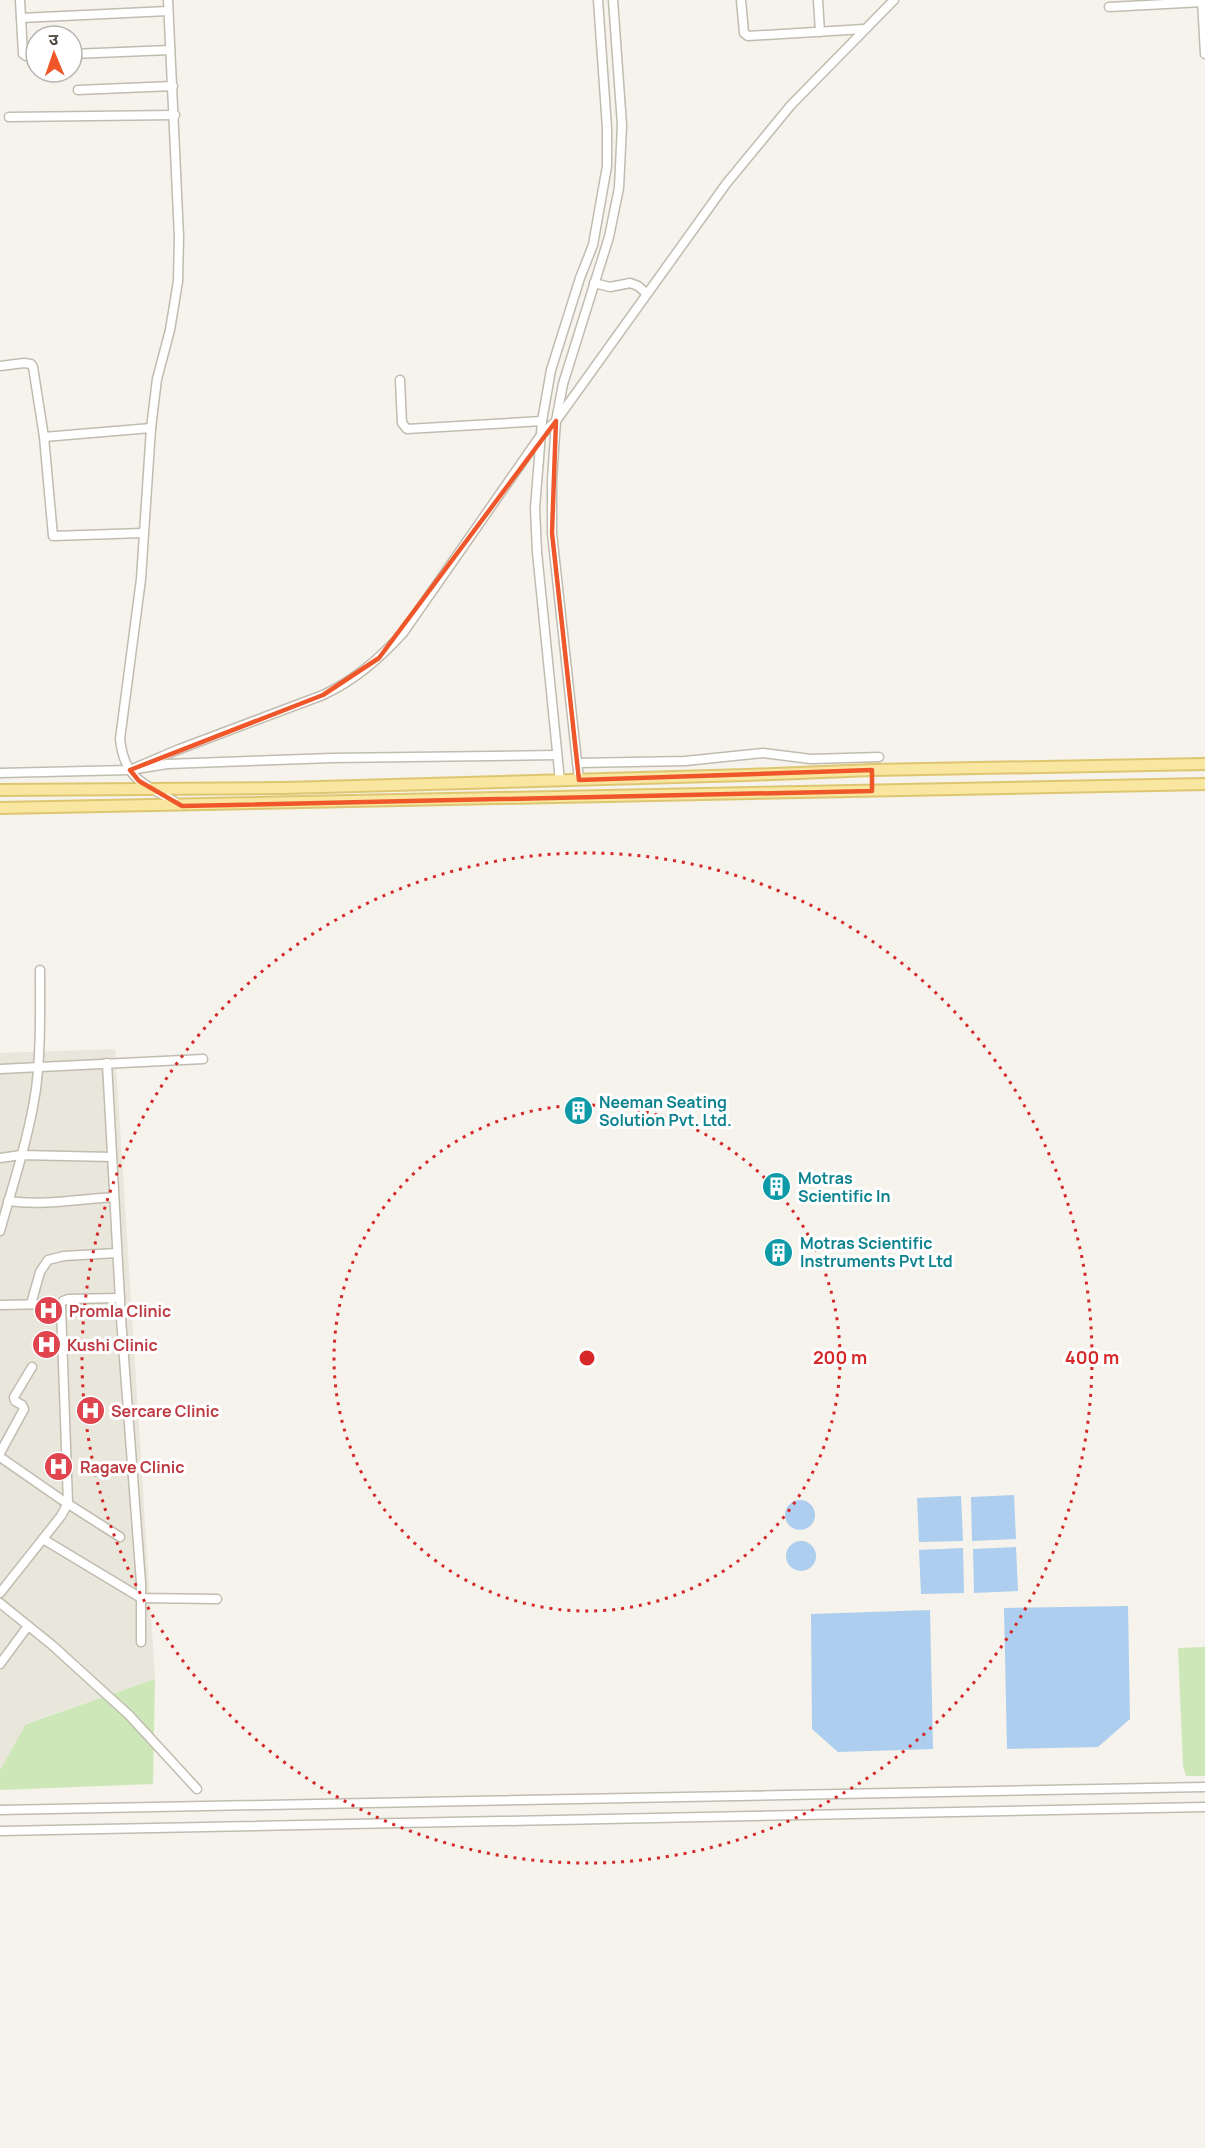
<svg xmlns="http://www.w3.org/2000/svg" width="1205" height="2148" font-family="Manrope,'Noto Sans Devanagari',sans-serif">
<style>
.residential{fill:#e9e6db}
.green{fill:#cee7b8}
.water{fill:#adceee}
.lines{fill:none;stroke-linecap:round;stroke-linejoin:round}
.minor-casing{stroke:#c1bcaf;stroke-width:11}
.major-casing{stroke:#dec671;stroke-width:14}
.minor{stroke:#fff;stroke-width:8}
.major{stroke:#f9e7a1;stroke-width:10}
.marked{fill:none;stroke:#ef572a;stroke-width:4.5;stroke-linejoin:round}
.ring{fill:none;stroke:#d62828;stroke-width:3;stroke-dasharray:3 6}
.labels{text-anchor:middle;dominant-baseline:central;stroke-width:6;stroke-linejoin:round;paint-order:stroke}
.culture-label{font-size:16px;font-weight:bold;fill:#0d838f;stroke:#fff;text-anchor:start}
.health-label{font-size:16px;font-weight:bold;fill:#be3a42;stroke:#fff;text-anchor:start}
.centre{fill:#d62828;stroke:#fff;stroke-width:3}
.ring-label{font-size:18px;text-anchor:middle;font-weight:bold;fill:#d62828;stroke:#fff;stroke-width:6;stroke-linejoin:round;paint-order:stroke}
</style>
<rect width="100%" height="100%" fill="#f5f3ec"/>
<path class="residential" d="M115 1049 155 1679 27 1723 0 1770V1053Z"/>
<g class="green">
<path d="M1205 1647V1776H1186L1183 1766 1178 1648Z"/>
<path d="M155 1679 153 1784 0 1790V1770L26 1724Z"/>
</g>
<g class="water">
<path d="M1014 1495 1016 1539 972 1541 971 1497Z"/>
<path d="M961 1496 963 1541 919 1542 917 1498Z"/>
<circle cx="800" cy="1515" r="15"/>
<circle cx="801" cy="1556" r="15"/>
<path d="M1016 1547 1018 1591 974 1593 973 1549Z"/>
<path d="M963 1548 964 1593 921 1594 919 1550Z"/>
<path d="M1128 1606 1130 1719 1098 1747 1007 1749 1004 1608Z"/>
<path d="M930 1610 933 1749 838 1752 812 1729 811 1614Z"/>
</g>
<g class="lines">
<defs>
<g id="minor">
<path d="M20 0 23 54 26 56H36"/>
<path d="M168 0 179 237 178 281 170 330 157 379 151 428 141 579 120 739C125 783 147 784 180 805"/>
<path d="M741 0 744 33 748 36 864 29"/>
<path d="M818 0 820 32"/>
<path d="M1202 0 1205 54"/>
<path d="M1109 7 1203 2"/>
<path d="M21 18 168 11"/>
<path d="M72 54 170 50"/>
<path d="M78 90 173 86"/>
<path d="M9 117 175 115"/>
<path d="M594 283 610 287 630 283 638 286 646 293"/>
<path d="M0 366 24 363 31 364 33 367 44 437 53 536 143 533"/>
<path d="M400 380 402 423 407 429 542 421"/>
<path d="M44 437 151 428"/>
<path d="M578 763 685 761 763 753 811 759 879 757"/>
<path d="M130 770 177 750 323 695C355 680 379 659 403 633L541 435 556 421 726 184 791 105 894 0"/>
<path d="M0 773 130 770 167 764 332 758 557 755"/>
<path d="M579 780 552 533V480L556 421 563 384 609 237 619 188 622 125 613 0"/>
<path d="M560 781 537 552 535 508 542 421 551 370 580 278 593 245 607 166V128L598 0"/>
<path d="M107 1063 121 1318 141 1583V1642"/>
<path d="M0 1069 203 1059"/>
<path d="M0 1158 21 1155 112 1157"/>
<path d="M8 1201C44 1206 78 1199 114 1197"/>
<path d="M0 1231C13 1184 29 1137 36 1089 41 1050 40 1009 40 970"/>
<path d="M31 1304 40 1272 48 1260 64 1256 117 1253"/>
<path d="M0 1305 52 1304 61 1307 68 1503 61 1516 0 1593"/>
<path d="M60 1306 63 1301 68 1299 120 1298"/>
<path d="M0 1453 24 1409 22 1405 15 1401 14 1397 32 1367"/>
<path d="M0 1457 62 1500 120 1537"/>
<path d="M43 1539 141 1598 217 1599"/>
<path d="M0 1603 52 1645 129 1715 197 1789"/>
<path d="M0 1664 28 1626"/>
<path d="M0 1810 1205 1787"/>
<path d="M0 1831 1205 1807"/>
</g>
<g id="major">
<path d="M0 790 284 788 747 775 872 770 1205 764"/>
<path d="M0 808 1205 784"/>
</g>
</defs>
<use href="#minor" class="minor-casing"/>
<use href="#major" class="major-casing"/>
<use href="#minor" class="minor"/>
<use href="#major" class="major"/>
</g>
<path class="marked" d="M556 421 552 533 579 780 872 770V791L182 806 139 781 130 770 323 695 379 658Z"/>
<g class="ring">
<circle cx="587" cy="1358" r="253"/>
<circle cx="587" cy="1358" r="505"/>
</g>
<defs>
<symbol id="building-disc" viewBox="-11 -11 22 22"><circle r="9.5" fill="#0f9aa8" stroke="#fff"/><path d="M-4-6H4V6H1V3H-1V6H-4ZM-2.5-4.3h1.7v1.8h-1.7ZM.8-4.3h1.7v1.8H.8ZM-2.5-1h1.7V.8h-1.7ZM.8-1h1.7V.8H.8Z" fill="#fff"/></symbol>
<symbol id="hospital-disc" viewBox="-11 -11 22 22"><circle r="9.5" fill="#e0444e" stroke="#fff"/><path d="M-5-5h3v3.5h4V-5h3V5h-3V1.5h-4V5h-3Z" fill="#fff"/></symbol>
</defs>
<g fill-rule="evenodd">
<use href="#building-disc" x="562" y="1094" width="33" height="33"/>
<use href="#building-disc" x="760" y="1170" width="33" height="33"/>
<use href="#building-disc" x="762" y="1236" width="33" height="33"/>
<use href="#hospital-disc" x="32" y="1294" width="33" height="33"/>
<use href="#hospital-disc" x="30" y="1328" width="33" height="33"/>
<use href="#hospital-disc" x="74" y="1394" width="33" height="33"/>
<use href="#hospital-disc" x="42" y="1450" width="33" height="33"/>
</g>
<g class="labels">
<g class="culture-label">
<text x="599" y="1102">Neeman Seating<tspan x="599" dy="18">Solution Pvt. Ltd.</tspan></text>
<text x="798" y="1178">Motras<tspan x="798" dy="18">Scientific In</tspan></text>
<text x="800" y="1243">Motras Scientific<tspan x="800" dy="18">Instruments Pvt Ltd</tspan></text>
</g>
<g class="health-label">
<text x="69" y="1311">Promla Clinic</text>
<text x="67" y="1345">Kushi Clinic</text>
<text x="111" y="1411">Sercare Clinic</text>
<text x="80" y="1467">Ragave Clinic</text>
</g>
</g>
<circle cx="587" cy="1358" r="9" class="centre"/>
<g class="ring-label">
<text x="840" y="1364">200 m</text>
<text x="1092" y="1364">400 m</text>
</g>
<g transform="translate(54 54) rotate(358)"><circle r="28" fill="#ffffff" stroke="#b7b5b0" stroke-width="1.5"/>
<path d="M0-4.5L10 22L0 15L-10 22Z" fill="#ef572a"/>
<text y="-9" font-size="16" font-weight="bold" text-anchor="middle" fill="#4a453a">उ</text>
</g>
</svg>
